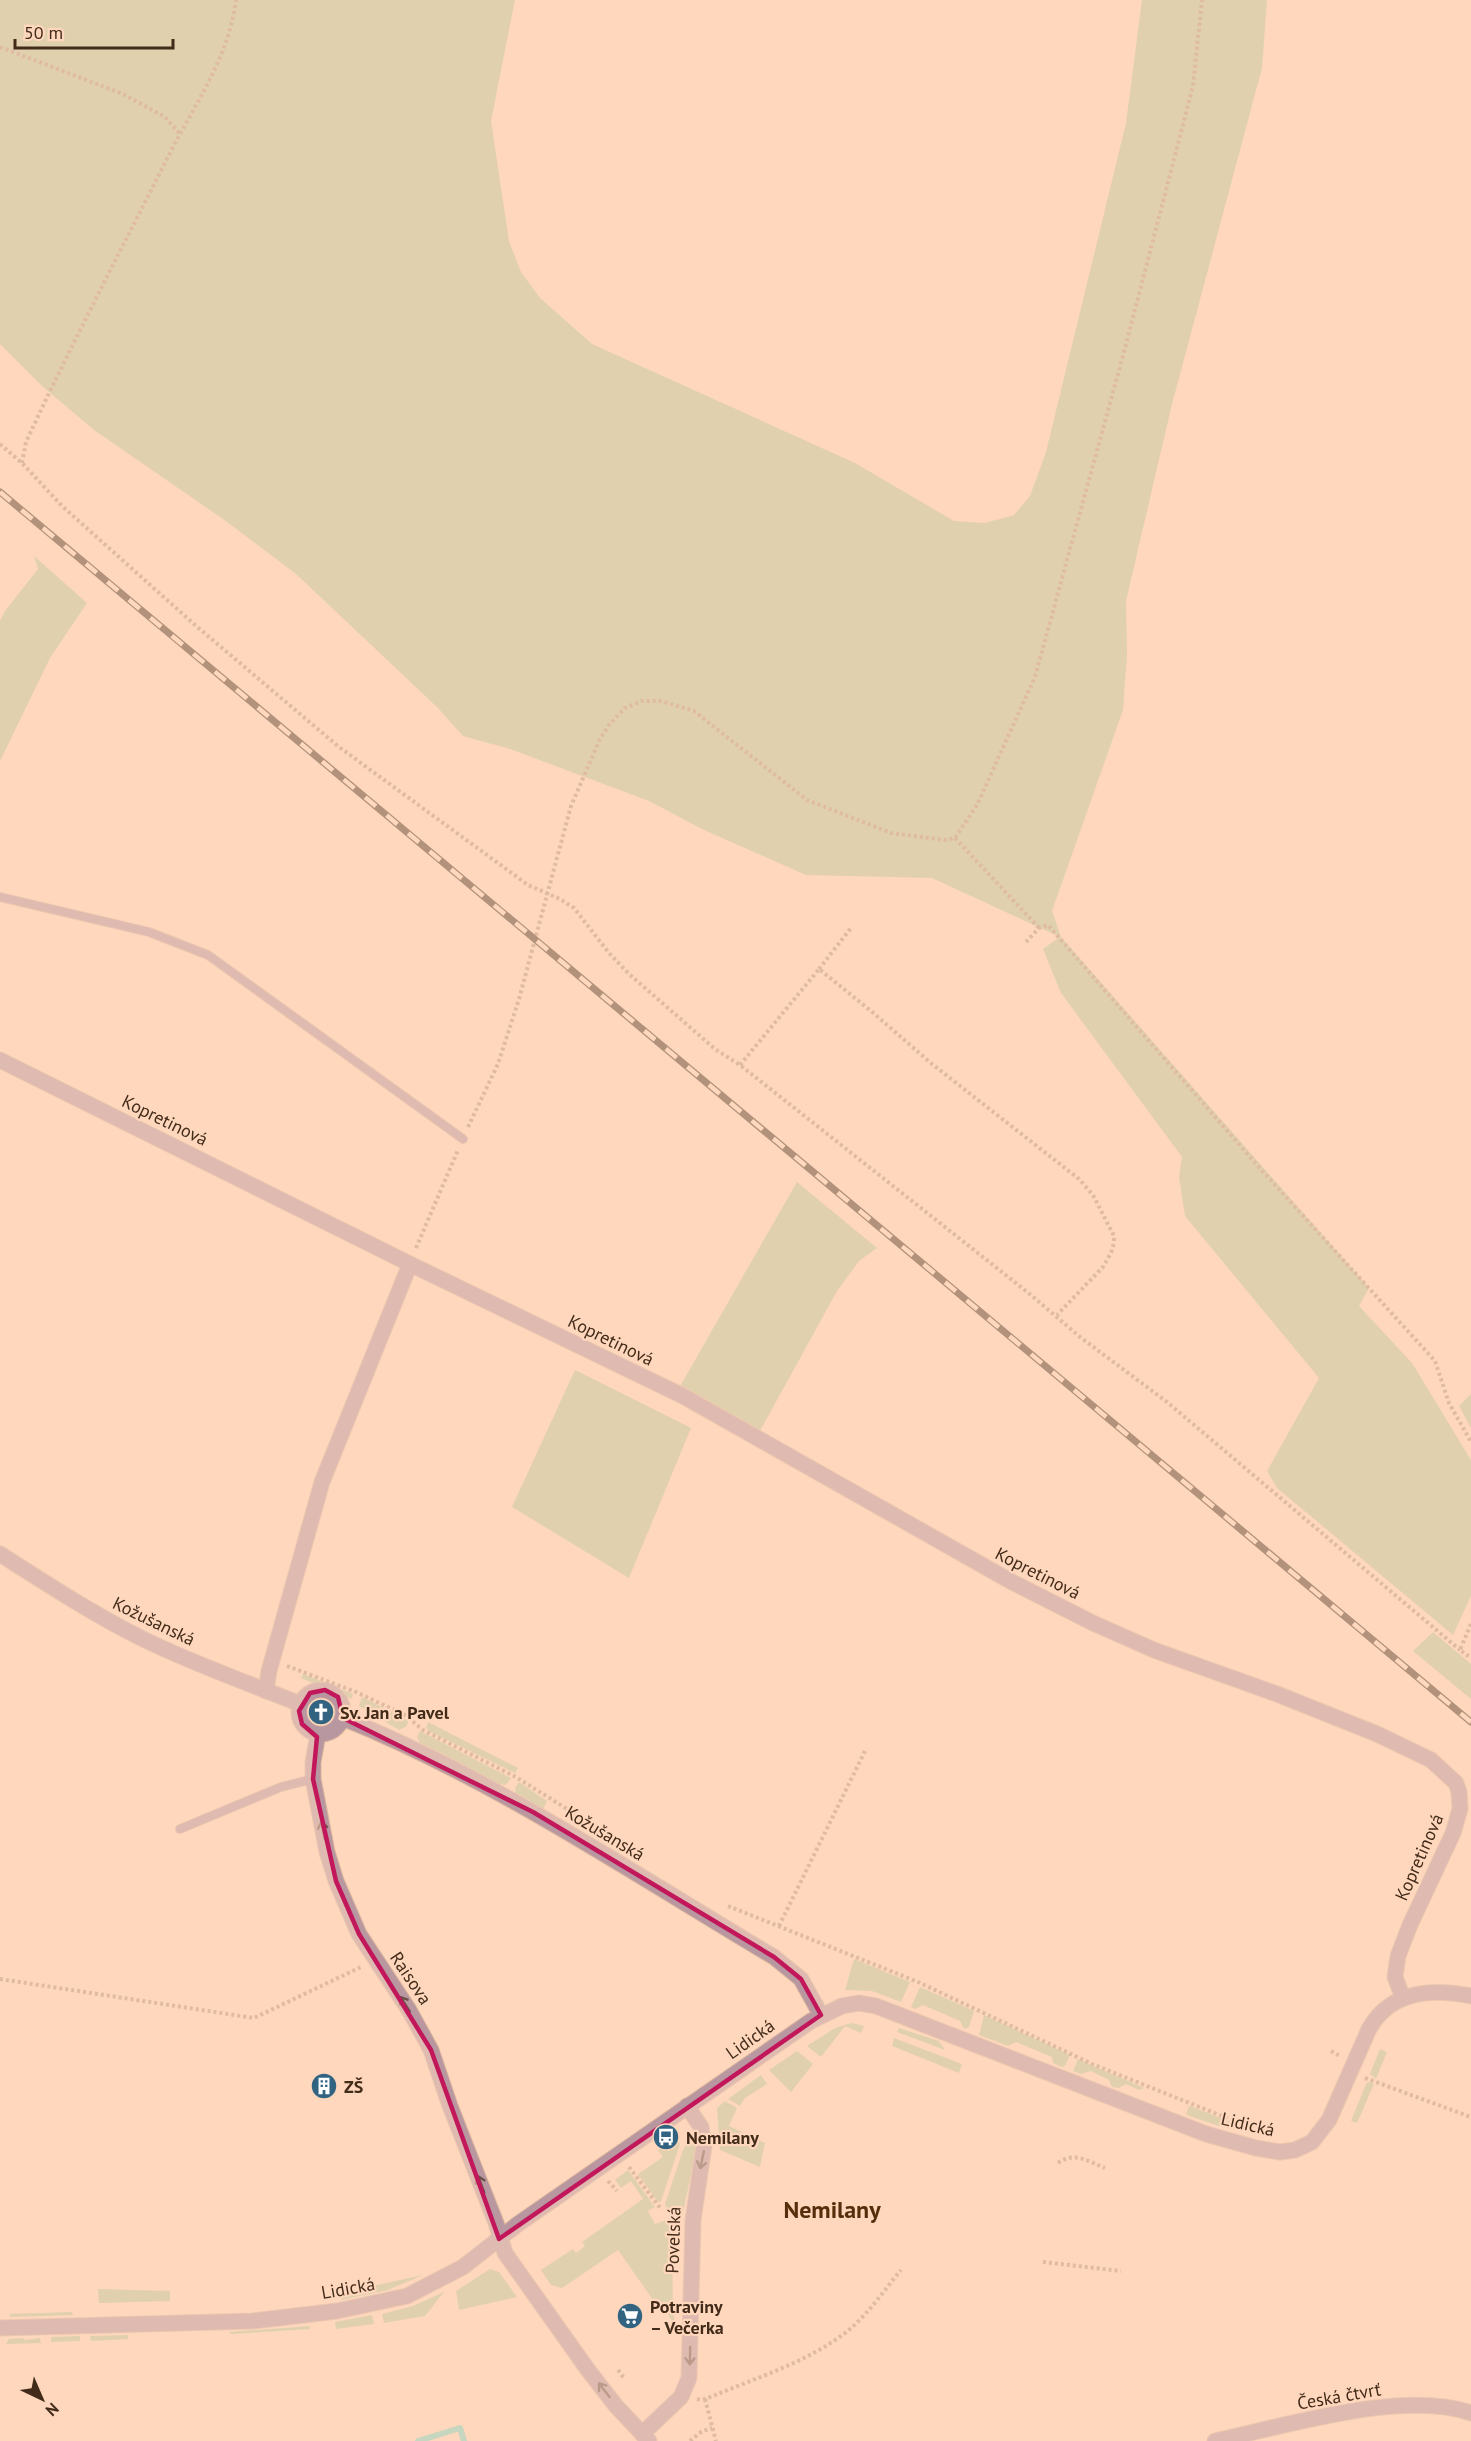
<svg xmlns="http://www.w3.org/2000/svg" width="1471" height="2441" font-family="'PT Sans',sans-serif">
<style>
.green{fill:#bfc79c}
.lines{fill:none;stroke-linecap:round;stroke-linejoin:round}
.stream{stroke:#85d5c2;stroke-width:6}
.service-casing{stroke:#d9b59c;stroke-width:10}
.minor-casing{stroke:#d9b59c;stroke-width:17}
.path{stroke:#bb9982;stroke-width:4;stroke-dasharray:3 3;stroke-linecap:butt}
.service{stroke:#b897a1;stroke-width:8}
.minor{stroke:#b897a1;stroke-width:15}
.rail-casing{stroke:#573e2b;stroke-width:7}
.rail{stroke:#fed7bd;stroke-width:4.5;stroke-dasharray:14;stroke-linecap:butt}
.oneway{stroke:#6c5149}
.marked{fill:none;stroke:#c2185b;stroke-width:4.5;stroke-linejoin:round}
.labels{text-anchor:middle;dominant-baseline:central;stroke-width:4.5;stroke-linejoin:round;paint-order:stroke}
.street-label{font-size:18px;fill:#432b19;stroke:#fed7bd}
.poi-label{font-size:18px;font-weight:bold;fill:#432b19;stroke:#fed7bd;text-anchor:start}
.district-label{font-size:24px;font-weight:bold;fill:#562e0b;stroke:#fed7bd}
</style>
<rect width="100%" height="100%" fill="#fed7bd"/>
<g class="green">
<path d="M0 0H515L491 121 509 241 521 272 540 298 592 344 855 463 954 521 985 523 1014 515 1030 496 1046 452 1126 123 1142 0H1267L1262 68 1172 404 1126 601 1127 655 1123 710 1052 911 1061 937 1369 1288 1359 1306 1412 1363 1471 1460V1596L1453 1635 1277 1488 1267 1471 1319 1378 1185 1216 1179 1177 1182 1157 1061 993 1043 949 1060 937 932 878 806 875 704 830 649 801 510 749 463 736 437 707 296 574 223 519 94 430 42 386 0 344Z"/>
<path d="M34 556 87 603 50 658 0 761V621L5 611 38 569Z"/>
<path d="M797 1182 877 1248 859 1261 837 1291 760 1431 679 1388Z"/>
<path d="M575 1370 691 1428 629 1578 512 1507Z"/>
<path d="M1471 1394V1428L1459 1406Z"/>
<path d="M1433 1632 1471 1664V1699L1413 1651Z"/>
<path d="M303 1674 353 1694 352 1699 301 1678Z"/>
<path d="M362 1697 405 1719 408 1721 407 1726 399 1730 359 1706Z"/>
<path d="M428 1722 518 1768 515 1773 431 1732 426 1728Z"/>
<path d="M420 1731 511 1778 506 1785 495 1783 420 1743 417 1737Z"/>
<path d="M519 1782 547 1801 543 1810 516 1794 515 1788Z"/>
<path d="M854 1959 910 1982 901 2002 872 1991 845 1990Z"/>
<path d="M920 1987 974 2011 969 2027 964 2029 960 2021 923 2005 915 2009 911 2007Z"/>
<path d="M984 2015 1070 2055 1065 2066 1062 2067 1053 2063 1052 2057 1016 2042 1008 2046 979 2035Z"/>
<path d="M851 2023 864 2026 861 2033 845 2026 821 2057 807 2046 835 2028Z"/>
<path d="M899 2028 939 2041 945 2050 897 2032Z"/>
<path d="M894 2038 962 2064 959 2073 892 2046Z"/>
<path d="M1380 2049 1387 2052 1376 2079 1370 2074Z"/>
<path d="M797 2051 813 2064 791 2092 769 2070Z"/>
<path d="M1078 2059 1144 2088 1139 2090 1126 2084 1119 2088 1112 2087 1109 2080 1091 2071 1081 2074 1073 2071Z"/>
<path d="M761 2075 767 2084 745 2098 740 2106 728 2099Z"/>
<path d="M1369 2082 1374 2084 1357 2123 1351 2121 1366 2084Z"/>
<path d="M725 2101 737 2108 729 2126 765 2143 760 2167 720 2150 717 2108Z"/>
<path d="M1189 2106H1190L1266 2136 1219 2126 1186 2115Z"/>
<path d="M691 2135 697 2147 680 2226 672 2218 665 2204 683 2150Z"/>
<path d="M672 2139 677 2140 680 2144 661 2201 658 2202 638 2174 663 2157 658 2150Z"/>
<path d="M628 2170 655 2207 648 2211 655 2224 667 2220 672 2231 673 2312 676 2326 661 2305 658 2307 618 2250 562 2288 551 2285 541 2270 573 2249 576 2253 585 2246 582 2242 643 2199 631 2181 621 2188 615 2180Z"/>
<path d="M490 2269 499 2272 517 2297 459 2310 456 2291Z"/>
<path d="M423 2275 388 2290 341 2300 340 2293Z"/>
<path d="M98 2289 170 2291V2301L99 2303Z"/>
<path d="M444 2292 425 2316 384 2323 382 2314 413 2306Z"/>
<path d="M72 2312 73 2315 10 2317V2314Z"/>
<path d="M372 2315 374 2324 336 2329 335 2322Z"/>
<path d="M310 2326V2329L230 2334V2332Z"/>
<path d="M128 2335V2339L91 2341 90 2336Z"/>
<path d="M80 2336V2341L51 2342V2337Z"/>
<path d="M23 2338 24 2340 40 2338 41 2343 6 2344 9 2339Z"/>
</g>
<g class="lines">
<path class="stream" d="M418 2441 460 2428 464 2441"/>
<defs>
<g id="service">
<path d="M0 897 149 932 208 955 463 1139"/>
<path d="M180 1829 281 1787 313 1779"/>
</g>
<g id="minor">
<path d="M0 1060 410 1264 683 1396 1012 1582 1093 1623 1154 1650 1277 1694 1377 1734 1431 1760 1456 1783 1459 1792 1460 1809 1453 1833 1410 1925 1398 1956 1395 1977 1403 1998"/>
<path d="M0 1554C47 1584 93 1614 143 1639 194 1664 248 1683 300 1704"/>
<circle cx="321" cy="1712" r="22"/>
<path d="M266 1691 269 1671 322 1482 410 1264"/>
<path d="M343 1718C494 1779 634 1874 774 1957L801 1979 821 2015"/>
<path d="M318 1734 313 1762V1779L327 1852 336 1881 359 1934 409 2010 431 2050 450 2106 496 2223 505 2253 588 2370 616 2406 649 2441"/>
<path d="M0 2328 253 2321 337 2311 407 2296 463 2267 518 2224 811 2021 842 2006 859 2003 876 2006 1206 2134 1256 2148 1280 2152 1295 2150 1312 2142 1329 2120 1369 2029C1390 1991 1432 1988 1471 1996"/>
<path d="M642 2434 681 2397 689 2378 693 2220 704 2146 701 2127 687 2106"/>
<path d="M1215 2441C1286 2426 1403 2389 1471 2413"/>
</g>
</defs>
<use href="#service" class="service-casing"/>
<use href="#minor" class="minor-casing"/>
<g class="path">
<path d="M0 47 123 94 165 117 180 134"/>
<path d="M0 444 22 463 62 506 195 625 339 747 528 885 560 899 574 908 609 953 629 974 715 1049 740 1065 1031 1295 1080 1337 1167 1402 1460 1650"/>
<path d="M22 463 26 442C71 345 121 250 169 155 195 104 229 57 236 0"/>
<path d="M955 838 1039 928"/>
<path d="M1026 942 1039 928 1048 925 1257 1165 1435 1361 1449 1403 1471 1442"/>
<path d="M819 969 851 928"/>
<path d="M740 1065 819 969 871 1011 932 1064 1079 1179 1093 1195 1114 1236V1243L1111 1253 1103 1267 1057 1315"/>
<path d="M468 1127 498 1064 519 999 571 806 600 739 609 725 625 708 642 701H661L694 711 807 800 891 833 944 840 955 838 977 805 1035 677 1124 352 1193 86 1202 0"/>
<path d="M416 1248 458 1150"/>
<path d="M1471 1624 1460 1650 1471 1658"/>
<path d="M287 1666 356 1692 405 1715 423 1730 516 1777 575 1814"/>
<path d="M728 1906 918 1982 1092 2064 1237 2122"/>
<path d="M779 1926 865 1751"/>
<path d="M0 1979 254 2018 361 1967"/>
<path d="M1331 2051 1340 2056"/>
<path d="M1365 2078 1471 2117"/>
<path d="M1058 2163C1075 2151 1087 2161 1105 2168"/>
<path d="M629 2167 661 2209"/>
<path d="M608 2181 617 2191"/>
<path d="M1043 2262 1121 2271"/>
<path d="M618 2370 624 2378"/>
<path d="M697 2399 702 2400 713 2396C758 2377 811 2361 850 2329 869 2313 885 2289 901 2270"/>
<path d="M705 2399 716 2441"/>
<path d="M690 2441 701 2432 712 2428"/>
</g>
<use href="#service" class="service"/>
<use href="#minor" class="minor"/>
<defs>
<path id="rail" d="M0 492 1471 1722"/>
</defs>
<use href="#rail" class="rail-casing"/>
<use href="#rail" class="rail"/>
</g>
<defs><path id="oneway-shaft" d="M-6 0H5M1.5-3L5.5 0L1.5 3" fill="none" stroke-width="1.6" stroke-linecap="round" stroke-linejoin="round" transform="scale(1.5)"/></defs>
<g class="oneway">
<use href="#oneway-shaft" transform="translate(323 1830) rotate(-101)"/>
<use href="#oneway-shaft" transform="translate(405 2004) rotate(-123)"/>
<use href="#oneway-shaft" transform="translate(702 2160) rotate(102)"/>
<use href="#oneway-shaft" transform="translate(481 2184) rotate(-111)"/>
<use href="#oneway-shaft" transform="translate(690 2356) rotate(91)"/>
<use href="#oneway-shaft" transform="translate(604 2390) rotate(-128)"/>
</g>
<path d="M0 0H1471V2441H0ZM325 1690 338 1697 343 1718 533 1812 774 1957 801 1979 821 2015 499 2239 431 2050 359 1934 336 1881 313 1779 317 1737 302 1724 299 1711 310 1693Z" fill="#fed7bd" fill-opacity=".55" fill-rule="evenodd"/>
<path class="marked" d="M325 1690 338 1697 343 1718 533 1812 774 1957 801 1979 821 2015 499 2239 431 2050 359 1934 336 1881 313 1779 317 1737 302 1724 299 1711 310 1693Z"/>
<defs>
<symbol id="church-disc" viewBox="-11 -11 22 22"><circle r="9.5" fill="#326482" stroke="#fed7bd"/><path d="M-1.2-6h2.4v3.5h3.3v2.4h-3.3V6h-2.4V-.1h-3.3v-2.4h3.3Z" fill="#fff"/></symbol>
<symbol id="building-disc" viewBox="-11 -11 22 22"><circle r="9.5" fill="#326482" stroke="#fed7bd"/><path d="M-4-6H4V6H1V3H-1V6H-4ZM-2.5-4.3h1.7v1.8h-1.7ZM.8-4.3h1.7v1.8H.8ZM-2.5-1h1.7V.8h-1.7ZM.8-1h1.7V.8H.8Z" fill="#fff"/></symbol>
<symbol id="bus-disc" viewBox="-11 -11 22 22"><circle r="9.5" fill="#326482" stroke="#fed7bd"/><path d="M-5-6H5V4H4V6H2V4H-2V6H-4V4H-5ZM-3.5-4V0h7V-4ZM-3.5 1.2v1.5H-2V1.2ZM2 1.2v1.5H3.5V1.2Z" fill="#fff"/></symbol>
<symbol id="supermarket-disc" viewBox="-11 -11 22 22"><circle r="9.5" fill="#326482" stroke="#fed7bd"/><path d="M-6-5.5h2.5l.6 2H6L4.5 2H-2.5L-4.4-4H-6ZM-1.5 3.2a1.3 1.3 0 1 0 .1 0ZM3 3.2a1.3 1.3 0 1 0 .1 0Z" fill="#fff"/></symbol>
</defs>
<g fill-rule="evenodd">
<use href="#church-disc" x="306" y="1697" width="30" height="30"/>
<use href="#building-disc" x="309" y="2071" width="30" height="30"/>
<use href="#bus-disc" x="651" y="2122" width="30" height="30"/>
<use href="#supermarket-disc" x="615" y="2301" width="30" height="30"/>
</g>
<g class="labels">
<g class="street-label">
<text transform="translate(165 1120) rotate(26)">Kopretinová</text>
<text transform="translate(611 1340) rotate(26)">Kopretinová</text>
<text transform="translate(1038 1573) rotate(27)">Kopretinová</text>
<text transform="translate(154 1621) rotate(26)">Kožušanská</text>
<text transform="translate(605 1833) rotate(31)">Kožušanská</text>
<text transform="translate(1419 1857) rotate(-66)">Kopretinová</text>
<text transform="translate(411 1978) rotate(56)">Raisova</text>
<text transform="translate(750 2039) rotate(-35)">Lidická</text>
<text transform="translate(1248 2124) rotate(13)">Lidická</text>
<text transform="translate(673 2240) rotate(-88)">Povelská</text>
<text transform="translate(348 2288) rotate(-10)">Lidická</text>
<text transform="translate(1339 2396) rotate(-10)">Česká čtvrť</text>
</g>
<g class="poi-label">
<text x="340" y="1712">Sv. Jan a Pavel</text>
<text x="344" y="2086">ZŠ</text>
<text x="686" y="2137">Nemilany</text>
<text x="650" y="2306">Potraviny<tspan x="650" dy="21">– Večerka</tspan></text>
</g>
<g class="district-label">
<text x="832" y="2209">Nemilany</text>
</g>
</g>
<g transform="translate(42 2399) rotate(136)" stroke="#fed7bd" stroke-width="4.5" paint-order="stroke">
<path d="M0-4.5L10 22L0 15L-10 22Z" fill="#432b19"/>
<text y="-9" font-size="16" font-weight="bold" text-anchor="middle" fill="#432b19">N</text>
</g>
<path d="M15 39v9h158v-9" fill="none" stroke="#432b19" stroke-width="3"/>
<text x="24" y="39" font-size="18" fill="#432b19" stroke="#fed7bd" stroke-width="4.5" paint-order="stroke">50 m</text>
</svg>
